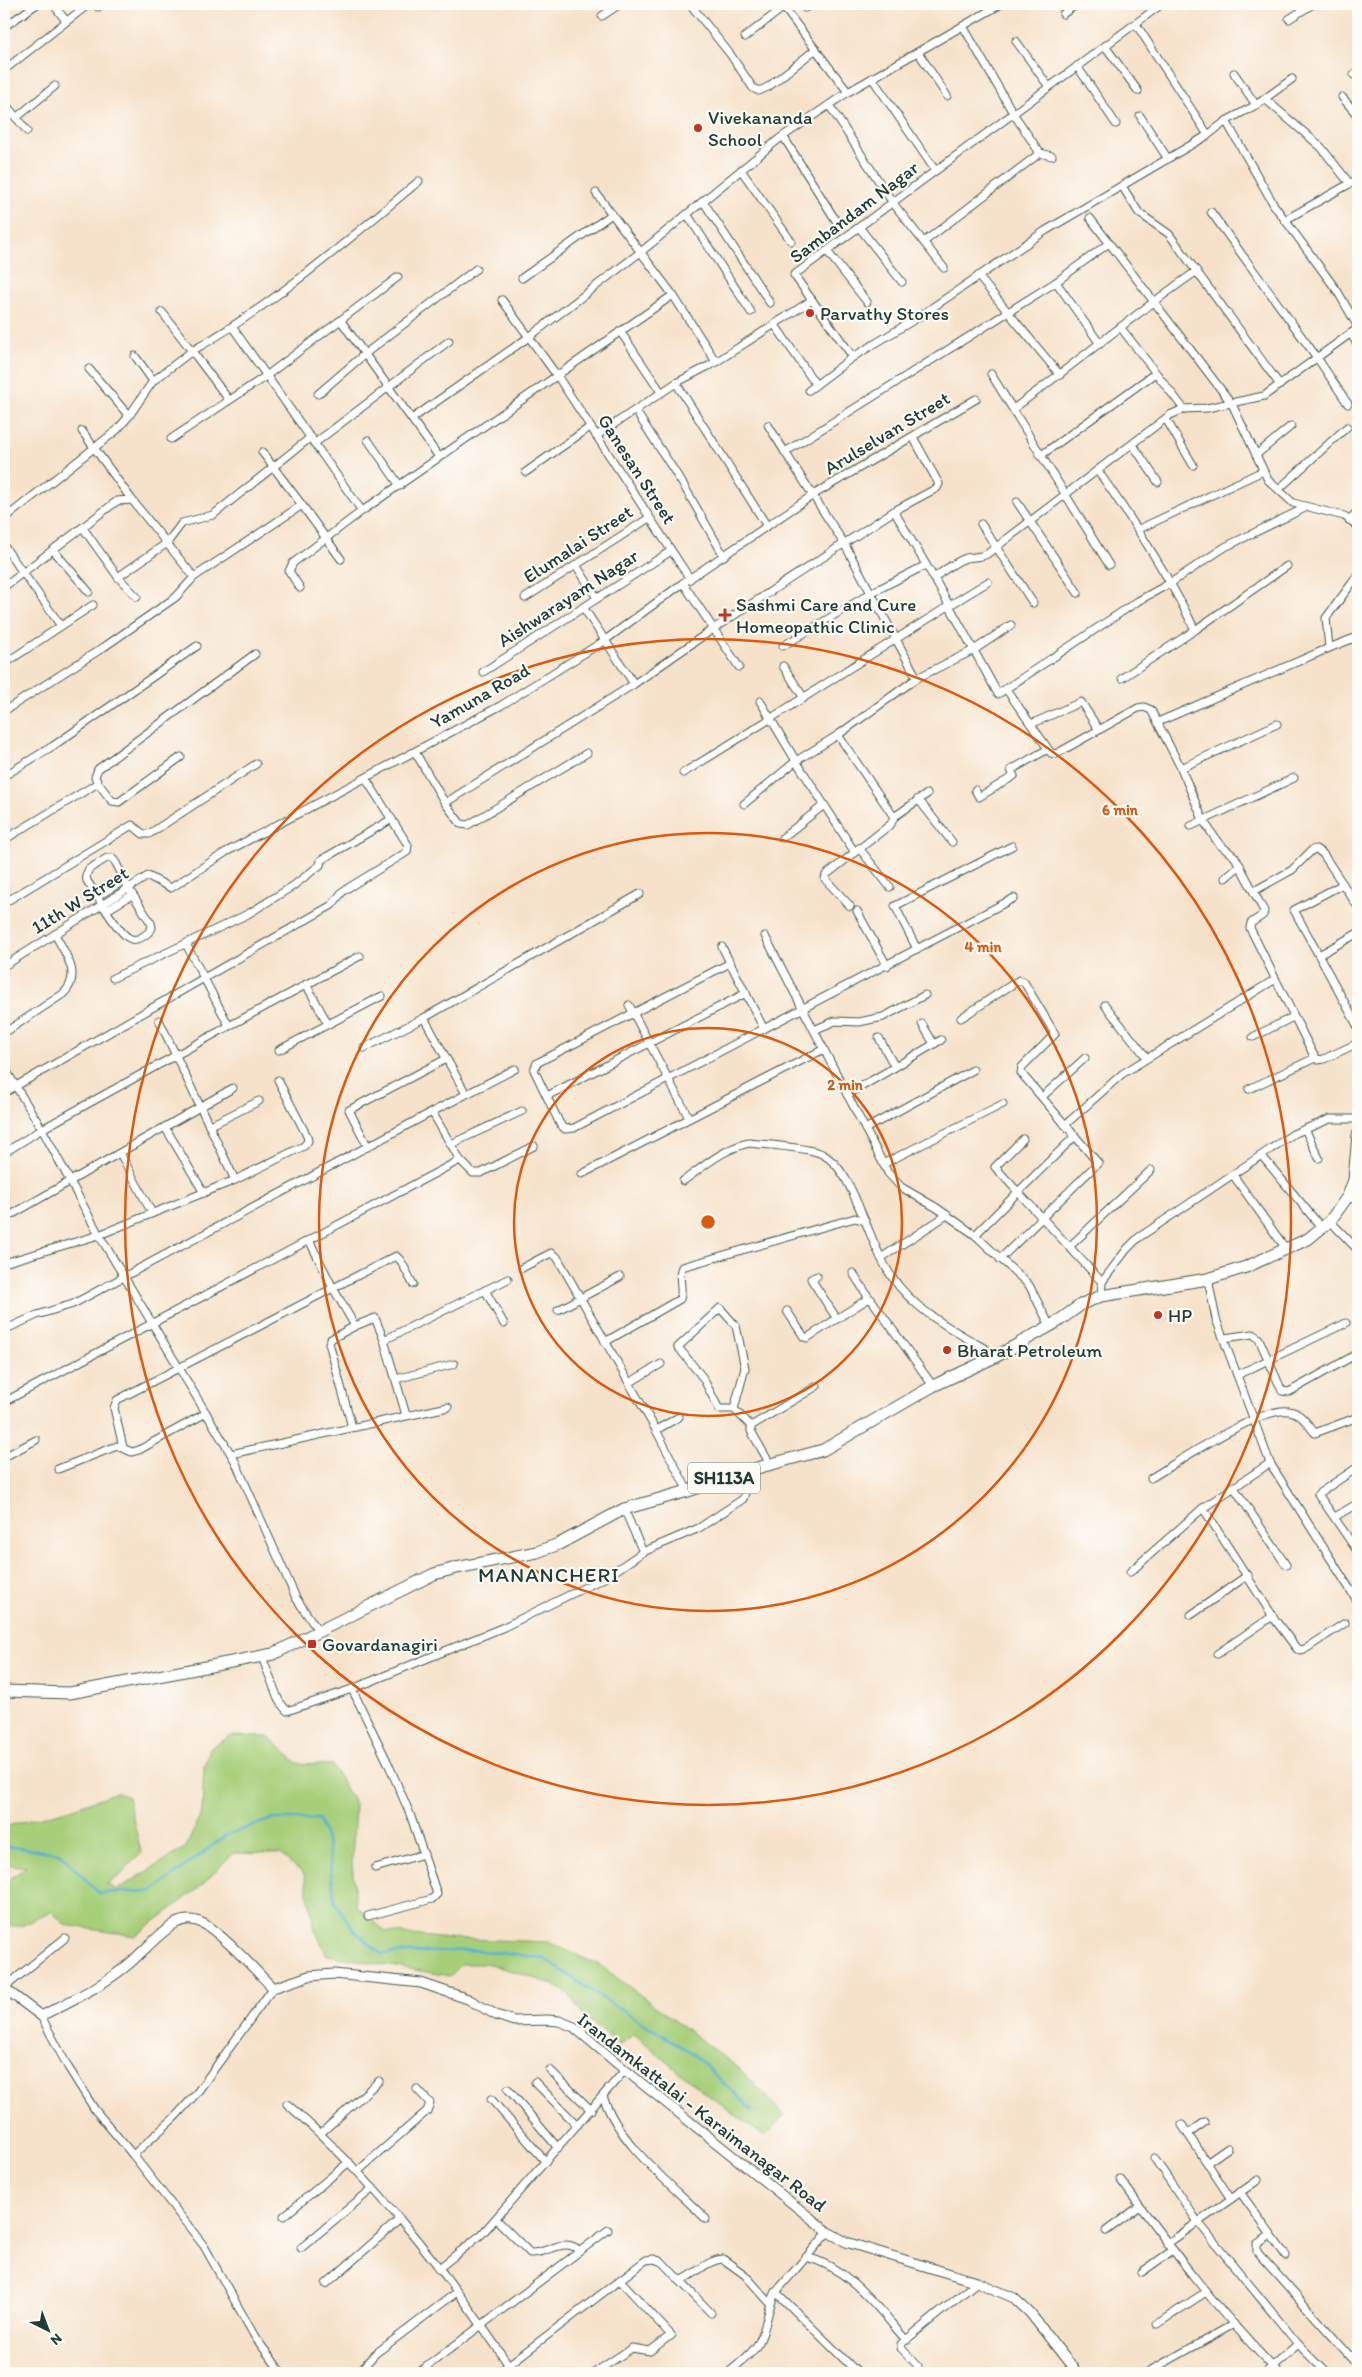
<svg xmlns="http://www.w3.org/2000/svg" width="1362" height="2377" font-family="Itim,sans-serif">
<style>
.green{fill:#a7cf7a;stroke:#638657}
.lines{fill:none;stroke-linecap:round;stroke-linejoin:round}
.stream{stroke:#53b0d2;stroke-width:2.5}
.minor-casing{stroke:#3f564a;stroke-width:9}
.tertiary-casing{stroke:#3f564a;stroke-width:11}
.primary-casing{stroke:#3f564a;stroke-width:13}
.minor{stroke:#fff;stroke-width:7}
.tertiary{stroke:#fff;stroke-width:9}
.primary{stroke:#fff;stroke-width:11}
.ring{fill:none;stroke:#de580e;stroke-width:2.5}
.poi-dot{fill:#c8321e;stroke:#fdfcf7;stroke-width:2}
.labels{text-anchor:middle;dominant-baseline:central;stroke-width:4.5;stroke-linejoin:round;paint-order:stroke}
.shield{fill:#fdfcf7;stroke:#62766e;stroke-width:1}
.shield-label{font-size:18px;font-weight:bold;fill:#1f3d34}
.poi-label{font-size:19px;fill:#1f3d34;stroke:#fdfcf7;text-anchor:start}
.street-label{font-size:19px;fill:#1f3d34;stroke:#fdfcf7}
.quarter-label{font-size:21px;letter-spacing:1px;fill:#1f3d34;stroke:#fdfcf7}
.centre{fill:#de580e;stroke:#fdfcf7;stroke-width:2.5}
.ring-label{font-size:15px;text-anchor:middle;font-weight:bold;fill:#de580e;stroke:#fdfcf7;stroke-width:4.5;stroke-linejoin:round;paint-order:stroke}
</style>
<rect width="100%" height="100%" fill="#fdfcf7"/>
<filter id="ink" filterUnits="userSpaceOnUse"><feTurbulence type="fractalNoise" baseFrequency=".02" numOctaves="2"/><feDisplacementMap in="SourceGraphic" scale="10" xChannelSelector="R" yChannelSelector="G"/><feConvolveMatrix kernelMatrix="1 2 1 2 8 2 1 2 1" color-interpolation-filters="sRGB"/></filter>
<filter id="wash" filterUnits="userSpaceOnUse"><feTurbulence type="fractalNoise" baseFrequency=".0096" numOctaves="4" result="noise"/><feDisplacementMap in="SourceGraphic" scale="20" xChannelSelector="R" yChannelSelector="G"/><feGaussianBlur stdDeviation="1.12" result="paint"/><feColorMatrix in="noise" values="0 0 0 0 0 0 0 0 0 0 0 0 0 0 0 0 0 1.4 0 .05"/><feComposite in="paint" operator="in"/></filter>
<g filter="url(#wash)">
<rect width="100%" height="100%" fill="#f6e2ca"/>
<path class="green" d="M231 1736 269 1737 297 1763 332 1765 355 1805 352 1862 356 1905 386 1932 439 1938 548 1942 601 1966 740 2069 785 2116 765 2136 705 2093 634 2034 619 2045 581 2013 569 1994 552 1984 490 1964H462L450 1976 327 1955 315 1930 304 1874 280 1854 233 1853 199 1888 135 1936 65 1925 51 1911 22 1926H12L4 1915V1883L26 1867 4 1864V1827L71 1809 117 1792 128 1797 141 1852 121 1875 106 1884 117 1890 186 1847 202 1812 204 1767 210 1748Z"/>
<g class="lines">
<path class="stream" d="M4 1846 59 1853 99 1893 153 1891 226 1835 272 1819H319L328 1846 335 1903 355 1931 381 1954 473 1950 543 1958 599 1996 692 2053 754 2112"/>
</g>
</g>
<g filter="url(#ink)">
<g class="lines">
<defs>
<g id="minor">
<path d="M53 4 66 21"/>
<path d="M95 4 98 7"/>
<path d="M690 4 730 54 753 88 759 91 768 87 816 49"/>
<path d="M781 4 848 92"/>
<path d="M805 8 809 4"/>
<path d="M1063 14 1077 4"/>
<path d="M602 16 620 4"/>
<path d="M1289 19 1313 4"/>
<path d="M1136 24 1208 135"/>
<path d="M963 26 1013 113 1040 153 1052 156"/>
<path d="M4 27 37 4"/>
<path d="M745 37 784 7"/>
<path d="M1016 41 1049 87"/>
<path d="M1105 46 1138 91"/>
<path d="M918 52 947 96"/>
<path d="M1077 66 1116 124"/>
<path d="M4 70 89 4"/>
<path d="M1234 73 1256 105"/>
<path d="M1354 75 1358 72"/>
<path d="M872 78 935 170"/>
<path d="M1342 97 1358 116"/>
<path d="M1265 99 1321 147 1350 184"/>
<path d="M4 102 27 131"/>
<path d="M829 105 893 203 944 268"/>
<path d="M1140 116 1168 159"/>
<path d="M16 118 55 86"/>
<path d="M1226 121 1274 205 1338 292 1358 327"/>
<path d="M783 136 838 224"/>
<path d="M741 170 791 241"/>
<path d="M1122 186 1139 213 1169 234 1280 385"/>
<path d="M596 193 673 295"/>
<path d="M703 201 770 303"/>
<path d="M1211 212 1318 359 1348 404"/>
<path d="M687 214 751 312"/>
<path d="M1090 218 1232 404 1268 480 1293 503 1344 516 1358 526"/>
<path d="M1285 220 1358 179"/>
<path d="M859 227 902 282"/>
<path d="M925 241 1040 153"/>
<path d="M827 251 867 302"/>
<path d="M978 276 1060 375"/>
<path d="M522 278 612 214"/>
<path d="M1056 282 1100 344"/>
<path d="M502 300 558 377 690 579"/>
<path d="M812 300 853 357"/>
<path d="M162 312 192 351C273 305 347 241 419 181"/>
<path d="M341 321 439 457"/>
<path d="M775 325 816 385"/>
<path d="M233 328 362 511"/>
<path d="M1121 328 1184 409"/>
<path d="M620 331 661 392"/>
<path d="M1351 334 1358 345"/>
<path d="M135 356 153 381"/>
<path d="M991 374 1109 565"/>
<path d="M676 383 767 526"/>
<path d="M809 390 853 357 917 318 1045 231 1208 135 1226 121 1256 105 1292 79"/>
<path d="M318 394 366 353 476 269"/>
<path d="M1013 409C1075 364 1134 314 1197 271"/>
<path d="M635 410 684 486 724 556"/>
<path d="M129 416 153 381 192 351 229 400"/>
<path d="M413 418 529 337 642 251 779 139 848 92 1001 4"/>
<path d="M1166 419 1193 465"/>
<path d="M768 425 785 452"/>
<path d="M82 431 132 500"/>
<path d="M596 436 676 383 716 362 812 300 794 275 1162 4"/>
<path d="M171 439 266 376 398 277"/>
<path d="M368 440 400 486"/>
<path d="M315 443 449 341"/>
<path d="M1133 445 1158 482"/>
<path d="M262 452 302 505"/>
<path d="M1256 455 1291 426"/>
<path d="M1040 456 1154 374"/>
<path d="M1098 471C1134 522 1168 574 1195 630L1287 566"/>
<path d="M526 472 590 427"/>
<path d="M1279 489 1347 427"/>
<path d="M1017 502 1078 593"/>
<path d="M1307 507 1225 547 1172 582 1138 601 998 694 934 578C943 571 954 562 966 558 974 556 979 558 987 554L1170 415 1184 409 1207 408 1264 396 1358 328"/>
<path d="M894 511 934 578"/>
<path d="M4 519 117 430 129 416 89 369"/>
<path d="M1349 520 1358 511"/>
<path d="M981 524 1033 603"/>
<path d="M83 528 118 577 137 597"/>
<path d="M1139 529 1263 471"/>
<path d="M4 546 61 626 4 664"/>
<path d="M54 551 89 592"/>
<path d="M576 565 597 598"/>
<path d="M118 577 167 543 182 523 213 515 311 437"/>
<path d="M683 583 739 667"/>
<path d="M4 587 117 501 132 500 194 577"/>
<path d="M300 588 289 571 293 563 362 511 673 295 716 362"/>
<path d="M525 598 649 518"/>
<path d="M583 607 634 684"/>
<path d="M61 626 93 605"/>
<path d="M783 646 871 593 926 565"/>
<path d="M1329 648 1357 637"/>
<path d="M783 666 804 698"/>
<path d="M483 672 671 551"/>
<path d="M917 678 845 545 785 452 1056 282 1109 243"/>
<path d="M1122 678 1195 630"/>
<path d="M1006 689 1051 753 1056 754 1138 708 1144 707 1151 710 1181 768 1203 820 1219 844 1235 857 1264 911 1263 915 1251 923 1250 928 1313 1054 1318 1060 1324 1059 1358 1043"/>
<path d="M760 701 796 761 854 851"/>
<path d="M4 711 104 647 176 597 194 577 302 505 341 559"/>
<path d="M1158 722 1329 648 1326 618 1358 575"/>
<path d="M1031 724 1081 702 1099 730"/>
<path d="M838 735 894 817 891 824 826 875 825 879 850 906"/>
<path d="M415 752 445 803 634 684 713 629 894 511 937 488 939 484 913 437"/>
<path d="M1181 768 1277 724"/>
<path d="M683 773C785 711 885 644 988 582"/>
<path d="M4 776 53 746 197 646"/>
<path d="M98 783 95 777 98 769 255 654"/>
<path d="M975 790 979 797 1014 776 1011 770 1048 749"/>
<path d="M918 799 952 842"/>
<path d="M445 803 461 824 468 825 587 753"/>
<path d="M744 804 796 761 838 735 917 678 974 650 1011 625"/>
<path d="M894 817 927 794"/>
<path d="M1191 826 1294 778"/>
<path d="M782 838 824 805"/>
<path d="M4 840 98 783 112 801 119 802 181 757"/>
<path d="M859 848 890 887"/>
<path d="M107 858H112L116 863 129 889 151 923 152 928C148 934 137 943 129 938 117 932 96 893 87 881L86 875 89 869Z"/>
<path d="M1225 878 1240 865"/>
<path d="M1343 884 1294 910 1358 1027"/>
<path d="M1254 891 1292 870 1312 850 1316 849 1323 854 1358 907"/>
<path d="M98 896 125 880"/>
<path d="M4 903 132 825 143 834H149L256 764"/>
<path d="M107 910 132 895"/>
<path d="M857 911 887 966"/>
<path d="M765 936 888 1173 901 1187 937 1208 975 1235 1029 1285 1050 1326"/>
<path d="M722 947 764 1029"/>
<path d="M917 949 895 906 1012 846"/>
<path d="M1319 955 1358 933"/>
<path d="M730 963 537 1063 534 1070 560 1124 565 1129 574 1128 1014 898"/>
<path d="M4 966 148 876 171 888 226 852 500 706 604 641 683 583 813 495 976 399"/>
<path d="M113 978 248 914 293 886 320 865 321 860 392 819"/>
<path d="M306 984 328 1024"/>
<path d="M629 1005 689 1118"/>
<path d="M1105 1005 1147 1058"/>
<path d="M961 1018 1019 980 1024 982 1055 1034 1022 1067 1021 1073 1098 1163 1000 1259"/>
<path d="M159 1020 235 1180"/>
<path d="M922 1024 934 1044"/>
<path d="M229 1026 360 956"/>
<path d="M814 1030 835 1021 859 1022 883 1017 925 995"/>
<path d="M4 1033 63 994C83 975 65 954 55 934"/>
<path d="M1253 1037 1293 1017"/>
<path d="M879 1038 895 1067"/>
<path d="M364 1048 424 1018"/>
<path d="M279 1050 382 996"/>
<path d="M4 1067 42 1129 99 1235 235 1461 296 1598 319 1632"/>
<path d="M1249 1089 1315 1058"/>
<path d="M4 1093 204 978 186 944"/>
<path d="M466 1094 424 1018 640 894"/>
<path d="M847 1095 941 1040"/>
<path d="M547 1096 746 993"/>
<path d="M1042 1097 1085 1058"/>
<path d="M432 1112 515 1069"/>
<path d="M1065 1125 1122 1074 1274 980"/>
<path d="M209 1126 259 1101"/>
<path d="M165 1127 204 1193"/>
<path d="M865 1129 973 1070"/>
<path d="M1305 1129 1319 1158"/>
<path d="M1023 1139 995 1167 1018 1192 1075 1136"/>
<path d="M451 1144 522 1111"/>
<path d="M368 1147 349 1110 446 1059"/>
<path d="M4 1153 42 1129 229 1026 204 978 332 905 343 891 407 852 408 845 366 779"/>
<path d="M120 1153 152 1213"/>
<path d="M1262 1156 1321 1227"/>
<path d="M883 1164 1003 1104"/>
<path d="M582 1174 824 1049"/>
<path d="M1233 1175 1286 1249"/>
<path d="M683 1181C703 1167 724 1148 749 1143 767 1145 807 1147 822 1154 845 1166 855 1199 865 1221"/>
<path d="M1348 1196 1358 1202"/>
<path d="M4 1219 233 1088"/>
<path d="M1330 1221 1358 1250"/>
<path d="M975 1235 1018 1192 1102 1282"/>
<path d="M309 1240 333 1288 396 1256 401 1261 413 1284"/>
<path d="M1069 1247 1151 1170"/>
<path d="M881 1258 947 1215"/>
<path d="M4 1263 99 1235 235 1180 304 1146 308 1141 307 1136 278 1080"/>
<path d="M522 1268 551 1253 557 1257 656 1430 688 1491"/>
<path d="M853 1273 869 1298"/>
<path d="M817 1276 811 1279 837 1319"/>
<path d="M1208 1279 1216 1319 1270 1463 1358 1602"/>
<path d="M485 1290 504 1324"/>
<path d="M1101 1296 1102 1282 1127 1249 1138 1238 1293 1134 1330 1119H1358"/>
<path d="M558 1310 620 1277"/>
<path d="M787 1311 804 1337 807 1338 866 1300 871 1299 933 1386"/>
<path d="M355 1326 375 1318 384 1340 508 1279"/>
<path d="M4 1330 37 1315 73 1304 432 1112 460 1160 473 1173H481L534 1146"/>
<path d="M1224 1338 1253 1334 1259 1339 1282 1391 1289 1392 1355 1355"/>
<path d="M384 1340 406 1415"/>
<path d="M605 1342 680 1299C684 1288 677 1277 682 1267L855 1218 865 1221C873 1240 880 1260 892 1277 917 1314 960 1333 997 1356"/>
<path d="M1237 1375 1346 1323"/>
<path d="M396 1379 454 1364"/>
<path d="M629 1383 661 1364"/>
<path d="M4 1402 460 1160"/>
<path d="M734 1409H719L703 1378 678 1347 720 1308 736 1326 745 1368 734 1409 751 1426"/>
<path d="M656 1430 679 1417"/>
<path d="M123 1447 114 1408 117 1400 333 1288 355 1326 331 1339 329 1343 352 1427"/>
<path d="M231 1454 448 1407"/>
<path d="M4 1457 36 1440"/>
<path d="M770 1464 751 1431V1426L817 1386"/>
<path d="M1358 1467 1318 1494 1358 1552"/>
<path d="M58 1469 117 1446 132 1452 139 1450 206 1413"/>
<path d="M1151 1478C1178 1462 1261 1406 1289 1411 1300 1412 1308 1425 1315 1433L1358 1417"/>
<path d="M1233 1486 1286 1565"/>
<path d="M1203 1508 1276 1621 1297 1649 1301 1650 1307 1648 1345 1623"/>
<path d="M624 1509 643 1552"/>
<path d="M1335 1517 1358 1503"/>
<path d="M1130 1572 1203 1508 1270 1463"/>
<path d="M1191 1615 1248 1575"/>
<path d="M1217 1654 1273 1616"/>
<path d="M262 1657 279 1701 287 1711 352 1689 504 1627 606 1577 643 1552 699 1528 743 1499 747 1487 746 1471"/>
<path d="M352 1689 388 1763 410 1814 437 1894 432 1899 368 1916"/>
<path d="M375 1868 424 1854"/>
<path d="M4 1988 65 1938"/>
<path d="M41 2016 68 2067 95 2110 133 2155 174 2118 196 2094 273 1988"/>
<path d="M550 2070 591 2110"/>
<path d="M535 2082 577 2125"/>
<path d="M508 2089 558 2148"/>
<path d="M603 2096C619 2145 670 2183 706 2219"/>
<path d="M491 2099 546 2162"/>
<path d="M287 2104C376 2181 449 2275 514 2373"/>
<path d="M1182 2125 1231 2199 1258 2180"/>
<path d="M321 2133 379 2081"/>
<path d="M1188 2134 1205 2122"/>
<path d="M133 2155 204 2246 255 2337 282 2373"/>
<path d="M1154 2158 1198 2222 1298 2344 1265 2373"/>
<path d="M1208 2162 1228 2148"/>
<path d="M358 2171 427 2111 430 2103 417 2089"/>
<path d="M1120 2179C1169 2246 1220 2314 1279 2373"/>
<path d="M1240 2192 1286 2256"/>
<path d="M284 2216 349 2162"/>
<path d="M496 2219 530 2253C549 2254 564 2236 580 2251"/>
<path d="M1106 2231 1140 2206"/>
<path d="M1271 2235 1257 2244V2252L1358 2365"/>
<path d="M1167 2244 1231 2199"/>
<path d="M301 2248 373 2188"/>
<path d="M806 2257C849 2267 878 2309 906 2340"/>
<path d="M438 2269 482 2234 625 2070"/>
<path d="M1142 2272 1173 2250"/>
<path d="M680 2281C696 2275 706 2260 723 2259L745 2275 770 2303"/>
<path d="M326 2284 400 2219"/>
<path d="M776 2292 858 2373"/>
<path d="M1157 2324 1206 2292"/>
<path d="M1298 2344 1327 2373"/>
<path d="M918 2366 901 2348V2344L977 2282"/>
<path d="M358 2373 375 2354 457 2292"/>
<path d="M418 2373 608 2230"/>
<path d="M498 2373 646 2260 654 2259 662 2262 711 2313"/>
<path d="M594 2373 632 2348 650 2351 671 2335 620 2280"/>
<path d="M728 2373C738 2364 752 2355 759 2342 767 2327 767 2308 776 2292L828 2232"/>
<path d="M1146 2373 1234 2324"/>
</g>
<path id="tertiary" d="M4 1988 41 2016C72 2000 103 1986 130 1963 145 1950 159 1933 176 1923 184 1919 194 1919 202 1923 220 1931 257 1972 273 1988L309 1976 334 1974 421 1983 468 1999 496 2015 514 2021 547 2020 559 2021 574 2027 625 2070 828 2232 846 2242 977 2282 1014 2298 1030 2313 1077 2373"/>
<path id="primary" d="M4 1691 70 1693 273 1654 434 1574 456 1568 537 1552 559 1544 624 1509 688 1491 746 1471 823 1450 933 1386 997 1356 1057 1322 1082 1304 1101 1296 1208 1279 1246 1267 1308 1239 1330 1221 1348 1196 1354 1180 1358 1135"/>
</defs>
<use href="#minor" class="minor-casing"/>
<use href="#tertiary" class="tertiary-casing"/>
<use href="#primary" class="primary-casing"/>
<use href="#minor" class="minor"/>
<use href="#tertiary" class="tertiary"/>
<use href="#primary" class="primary"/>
</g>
</g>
<g class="ring">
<circle cx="708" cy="1222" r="194"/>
<circle cx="708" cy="1222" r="389"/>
<circle cx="708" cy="1222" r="583"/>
</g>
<g class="poi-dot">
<circle cx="698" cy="128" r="5"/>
<circle cx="810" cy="313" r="5"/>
<path d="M722.5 607.5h5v5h5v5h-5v5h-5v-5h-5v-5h5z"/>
<circle cx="1158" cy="1315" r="5"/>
<circle cx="947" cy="1350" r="5"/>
<rect x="307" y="1639" width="10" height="10" rx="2.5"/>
</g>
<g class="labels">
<rect class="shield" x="688" y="1462.5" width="72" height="31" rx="4"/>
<g class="shield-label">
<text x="724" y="1478">SH113A</text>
</g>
<g class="poi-label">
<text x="708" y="117">Vivekananda<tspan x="708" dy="22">School</tspan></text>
<text x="820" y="313">Parvathy Stores</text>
<text x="736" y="604">Sashmi Care and Cure<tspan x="736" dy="22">Homeopathic Clinic</tspan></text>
<text x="1168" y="1315">HP</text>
<text x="957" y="1350">Bharat Petroleum</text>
<text x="322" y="1644">Govardanagiri</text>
</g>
<g class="street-label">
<text transform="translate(854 212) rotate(-37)">Sambandam Nagar</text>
<text transform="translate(887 433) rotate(-31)">Arulselvan Street</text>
<text transform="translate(637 469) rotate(57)">Ganesan Street</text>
<text transform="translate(578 544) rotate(-33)">Elumalai Street</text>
<text transform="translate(568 598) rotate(-33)">Aishwarayam Nagar</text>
<text transform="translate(480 696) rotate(-30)">Yamuna Road</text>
<text transform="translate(80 900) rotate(-32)">11th W Street</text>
<text transform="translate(702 2112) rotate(38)">Irandamkattalai - Karaimanagar Road</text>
</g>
<g class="quarter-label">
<text x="549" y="1574">MANANCHERI</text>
</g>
</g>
<circle cx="708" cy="1222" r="8" class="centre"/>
<g class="ring-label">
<text x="1120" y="815">6 min</text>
<text x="983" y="952">4 min</text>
<text x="845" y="1090">2 min</text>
</g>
<rect width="1362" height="2377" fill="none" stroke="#fdfcf7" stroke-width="20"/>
<g transform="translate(48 2330) rotate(138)" stroke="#fdfcf7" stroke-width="4" paint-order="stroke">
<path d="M0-4L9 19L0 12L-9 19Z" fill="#1f3d34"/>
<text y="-8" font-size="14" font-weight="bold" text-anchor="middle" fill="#1f3d34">N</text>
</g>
</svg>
